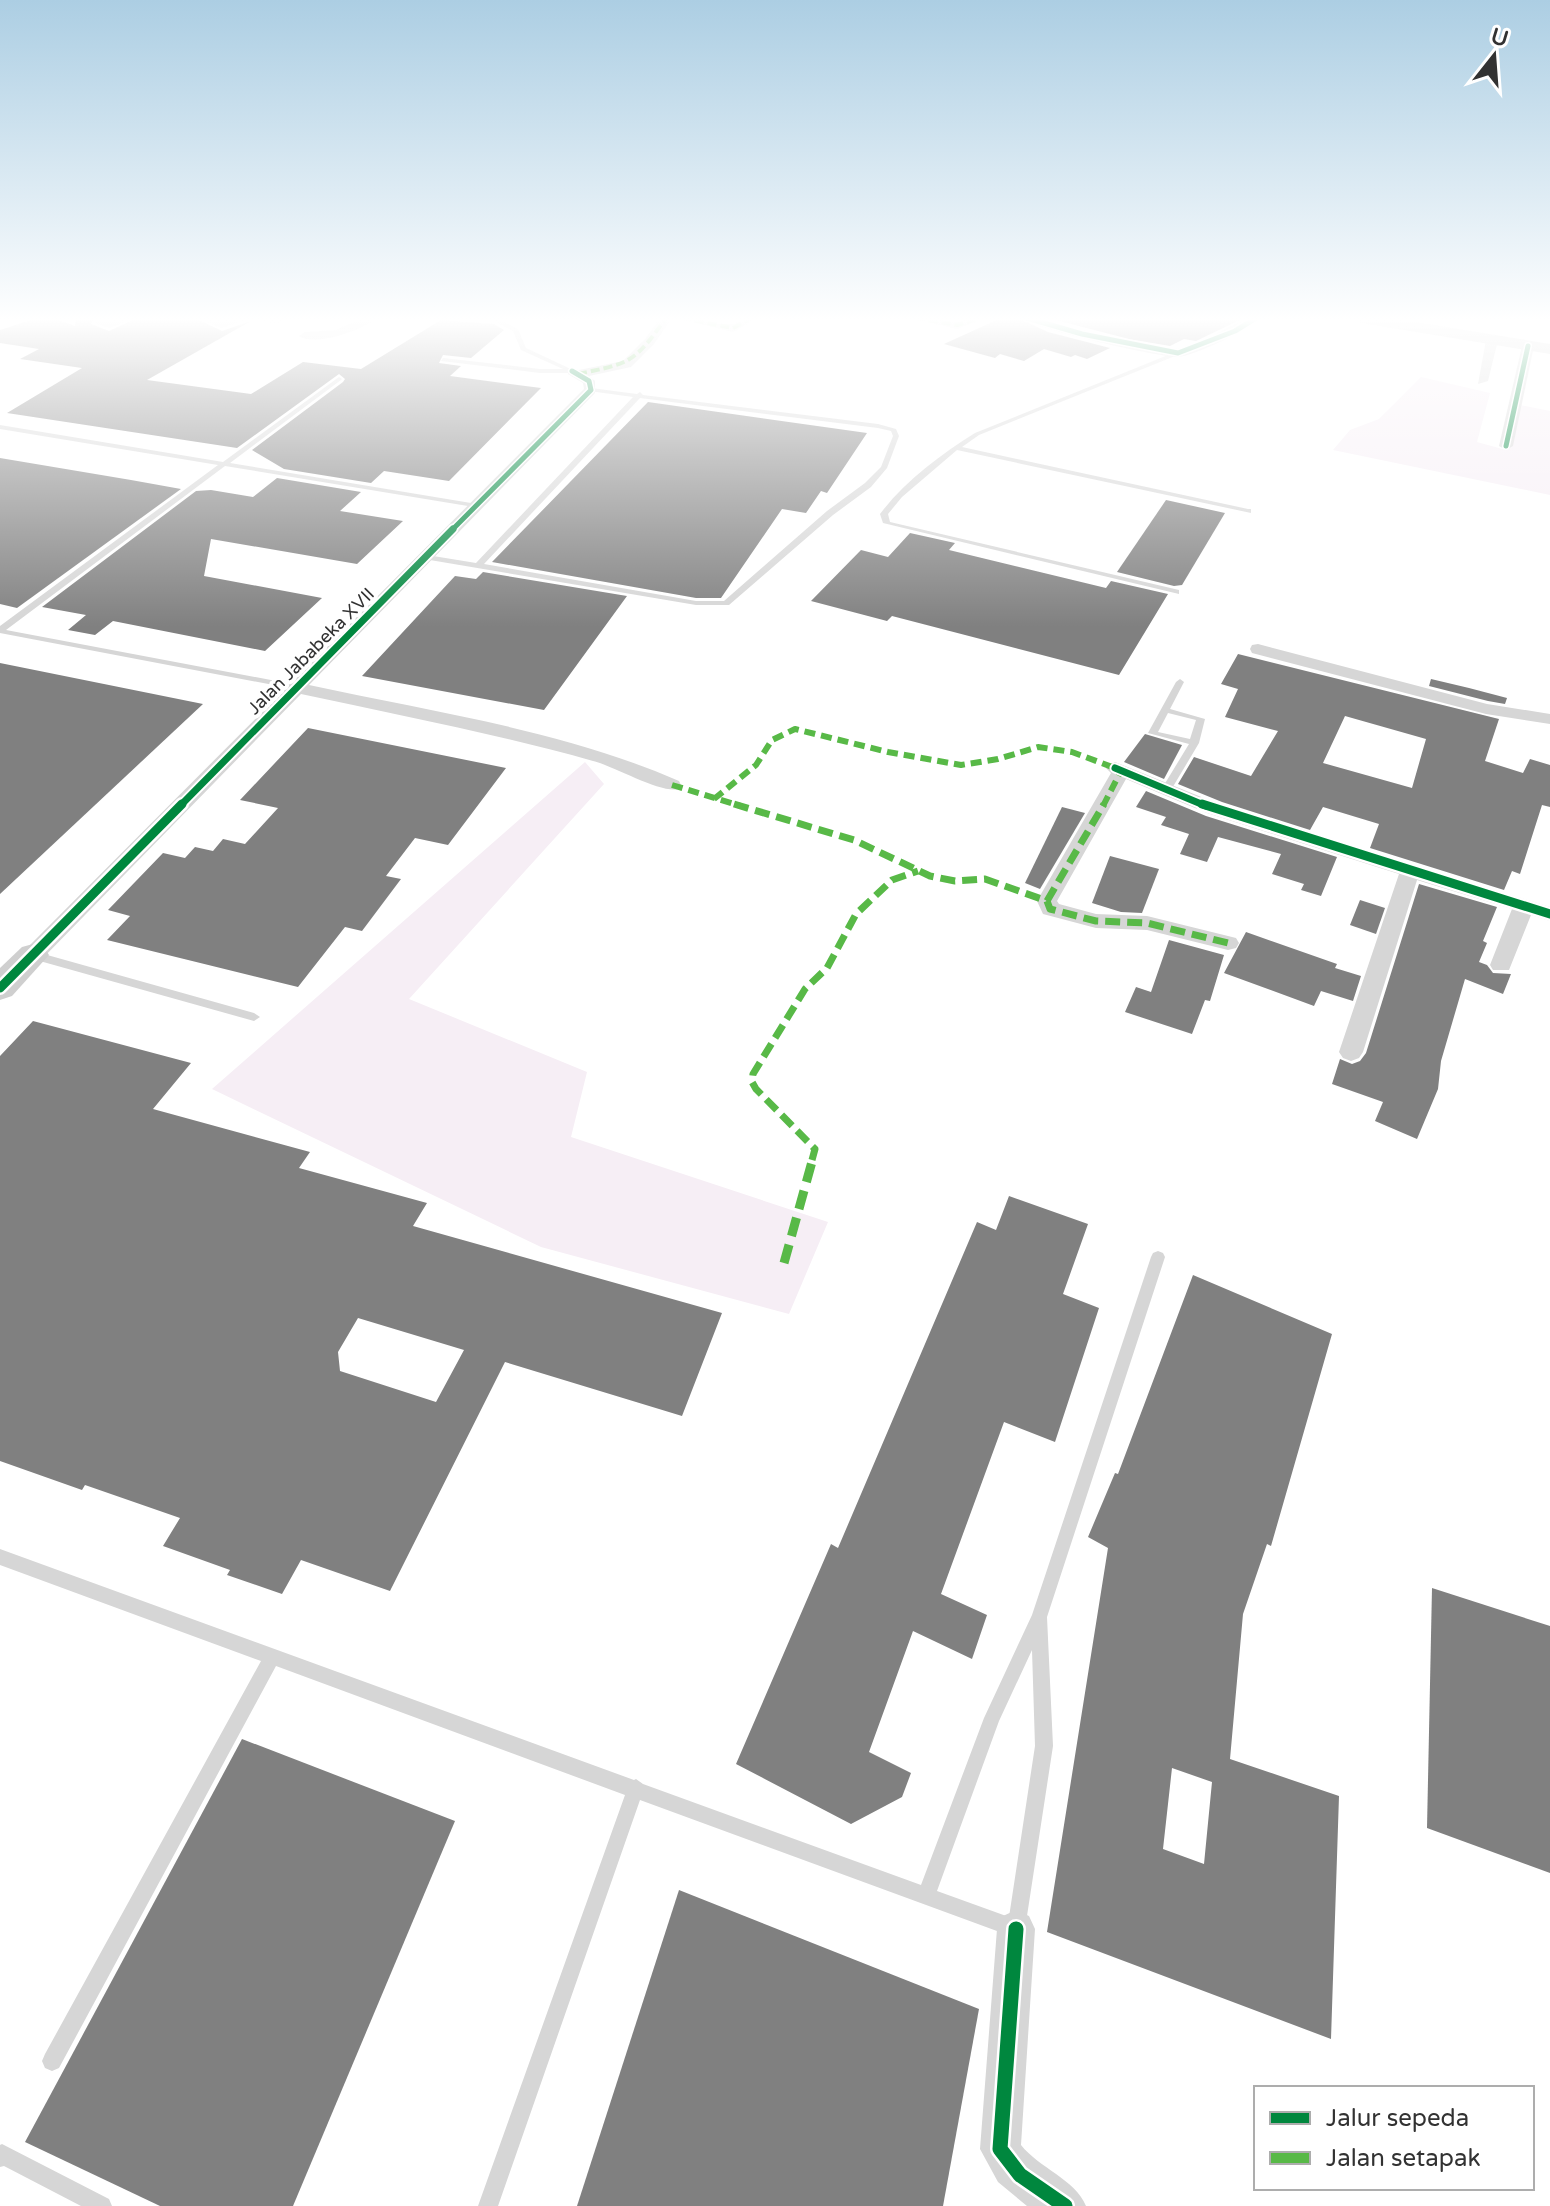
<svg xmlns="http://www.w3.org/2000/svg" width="1550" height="2206" font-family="'Varela Round',sans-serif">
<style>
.green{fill:#f6eef5}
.building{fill:#808080;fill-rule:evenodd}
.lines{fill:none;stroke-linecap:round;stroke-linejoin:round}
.lane{fill:#d6d6d6;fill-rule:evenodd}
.street{fill:#d6d6d6;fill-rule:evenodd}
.secondary{fill:#cfcfcf;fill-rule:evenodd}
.quiet-far3{stroke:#58b947;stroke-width:4;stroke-dasharray:9 4;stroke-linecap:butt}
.quiet-far2{stroke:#58b947;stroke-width:6;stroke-dasharray:11 6;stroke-linecap:butt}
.quiet-far1{stroke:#58b947;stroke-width:7;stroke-dasharray:15 7;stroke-linecap:butt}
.quiet{stroke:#58b947;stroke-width:9;stroke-dasharray:19 9;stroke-linecap:butt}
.cycleway-far3-casing{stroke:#fff;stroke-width:8}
.cycleway-far2-casing{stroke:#fff;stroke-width:11}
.cycleway-far1-casing{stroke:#fff;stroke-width:14}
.cycleway-casing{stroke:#fff;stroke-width:20}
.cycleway-far3{stroke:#00873e;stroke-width:5}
.cycleway-far2{stroke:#00873e;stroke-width:7}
.cycleway-far1{stroke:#00873e;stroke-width:9}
.cycleway{stroke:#00873e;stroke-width:15}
.labels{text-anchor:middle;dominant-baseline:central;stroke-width:8;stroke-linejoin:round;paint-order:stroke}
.far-street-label{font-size:18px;fill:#323232;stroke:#fff}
</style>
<rect width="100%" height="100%" fill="#fff"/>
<g class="green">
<path d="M1421 377 1490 393 1477 442 1506 450 1520 405 1550 411V495L1333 450 1350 430 1379 419Z"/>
<path d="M585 762 604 784 409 999 587 1072 571 1137 828 1222 789 1314 541 1247 212 1089Z"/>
</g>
<g class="building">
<path d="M37 318H53L75 326 76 318H105L93 320 91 324 109 331 137 318H195L222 331 251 321 147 380 251 394 303 362 361 369 441 320 494 324 504 330 471 358 443 355 439 363 461 366 450 376 541 388 449 481 384 471 371 483 284 469 252 450 343 382 345 379 339 374 237 448 7 413 82 368 20 359 39 349 0 343V330Z"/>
<path d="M1001 318H1018L1048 332 1110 348 1087 359 1075 355 1071 357 1044 349 1024 361 1000 354 995 358 944 344Z"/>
<path d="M1048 318H1244L1196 341 1184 339 1170 346 1129 339Z"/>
<path d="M648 402 867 433 827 493 821 491 806 513 782 509 721 598H696L492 562Z"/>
<path d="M0 458 131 480 181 489 17 608 0 604Z"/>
<path d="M277 478 361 492 340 511 403 521 357 564 211 539 204 576 322 598 265 651 113 621 95 635 68 630 86 615 42 607 196 491 211 490 253 497Z"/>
<path d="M1166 500 1225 513 1182 585 1174 586 1117 572Z"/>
<path d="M910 533 955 543 949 550 1106 588 1111 581 1168 594 1119 675 892 616 887 621 811 601 861 550 888 557Z"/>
<path d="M483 572 627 596 544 710 362 676 455 576 476 579Z"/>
<path d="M1238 654 1499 719 1485 761 1523 773 1530 759 1550 765V807L1542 805 1520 874 1512 871 1504 890 1370 848 1379 824 1323 807 1310 830 1222 802 1178 784 1194 757 1251 776 1278 731 1225 717 1238 689 1221 684ZM1345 716 1426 739 1412 788 1323 763Z"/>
<path d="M0 663 203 704 0 894Z"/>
<path d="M1431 679 1469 688 1507 698 1505 704 1488 701 1429 686Z"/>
<path d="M308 728 506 768 448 845 415 838 386 876 401 879 362 931 345 927 298 987 107 940 130 916 108 910 163 853 185 858 195 847 213 851 223 839 245 844 278 808 240 800Z"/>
<path d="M1145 734 1182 745 1164 779 1124 762Z"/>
<path d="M1146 791 1206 816 1337 857 1321 896 1301 890 1304 884 1272 874 1281 854 1218 837 1207 862 1180 854 1189 834 1161 825 1166 817 1136 807Z"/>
<path d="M1062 807 1085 813 1040 889 1025 883Z"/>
<path d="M1110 856 1159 869 1142 913 1121 912 1092 903Z"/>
<path d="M1419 884 1497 907 1483 941 1487 943 1479 962 1487 965 1493 973 1511 974 1503 994 1465 979 1441 1061 1438 1089 1417 1139 1375 1121 1383 1102 1332 1084 1340 1059 1352 1064 1360 1061 1366 1053Z"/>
<path d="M1360 900 1385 908 1376 934 1350 925Z"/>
<path d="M1246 932 1337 964 1335 968 1361 976 1353 1001 1321 991 1314 1006 1224 973Z"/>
<path d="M1169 940 1224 955 1210 1001 1205 1000 1192 1034 1125 1012 1136 987 1151 992Z"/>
<path d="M33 1021 191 1063 153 1109 310 1152 299 1168 427 1203 413 1226 722 1313 682 1416 505 1362 390 1591 301 1560 282 1594 227 1575 230 1570 163 1546 180 1518 85 1485 82 1490 0 1461V1056ZM358 1318 464 1350 436 1402 340 1371 338 1352Z"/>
<path d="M1009 1196 1088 1224 1063 1294 1099 1308 1055 1442 1004 1422 941 1594 987 1615 972 1659 913 1631 869 1752 911 1773 902 1797 851 1824 736 1764 831 1544 838 1548 977 1222 996 1230Z"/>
<path d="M1193 1275 1332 1334 1271 1546 1267 1544 1243 1614 1230 1759 1339 1796 1331 2039 1047 1932 1108 1548 1088 1537 1115 1473 1118 1474ZM1172 1768 1212 1782 1204 1864 1163 1849Z"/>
<path d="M1432 1588 1550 1626V1873L1427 1828Z"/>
<path d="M242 1739 455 1821 293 2206H160L25 2142Z"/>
<path d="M679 1890 979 2009 943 2206H577Z"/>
</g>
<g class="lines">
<g class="lane">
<path d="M489 318H496L518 329 526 348 575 371 572 373H540L441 361 443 358 540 369H563L521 350 513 331Z"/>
<path d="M1178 351 1180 354 979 435 962 447 1248 509H1251V513L957 450 902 497 888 514 890 522 1179 590V594L883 523 880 514C905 481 940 455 975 433Z"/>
<path d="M339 377 342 379 341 380 230 463 477 504H480V508L225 466 6 630 297 685 301 688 300 690 0 633V626L218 465 0 429V425L223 462Z"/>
<path d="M591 388 637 394 640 392 643 395 878 424 896 429 899 436 887 468 871 487 833 515 729 605H696L424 559 423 557 427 555 476 563 633 397 589 391V389ZM640 398 878 428 891 431 893 436 881 467 865 483 827 511 724 601H696L484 564Z"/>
<path d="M1180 679 1184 682 1170 709 1205 719 1199 743 1171 790 1166 793 1161 790 1189 744 1148 733 1176 682ZM1168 713 1196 720 1190 739 1158 732Z"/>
<path d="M33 951 254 1013 260 1017 254 1021 29 958 28 955 29 952Z"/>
<path d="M1158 1251 1163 1253 1165 1257 1047 1617 1053 1746 1025 1929 1023 1936 1016 1938 640 1800 498 2206H478L625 1795 276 1666 59 2068 52 2071 45 2068 42 2061 45 2054 261 1661 0 1565V1549L634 1780 636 1779 643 1784 921 1885 984 1718 1032 1615 1151 1257 1153 1253ZM1032 1650 1035 1746 1009 1917 937 1891 999 1721Z"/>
<path d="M2 2144 109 2199 112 2206H81L4 2166 0 2167V2145Z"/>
</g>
<g class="street">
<path d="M118 318H134L110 328 94 323Z"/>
<path d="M198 318H252L221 328Z"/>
<path d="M258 318H290C283 324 265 324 258 318Z"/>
<path d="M362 318H377C362 330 316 347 299 336L305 332 336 330Z"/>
<path d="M660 318H672L654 344 631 367 589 376 595 381V393L309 685C433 712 562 730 679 781L681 785 679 789C661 794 614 766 593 761 497 734 398 715 301 694L41 960H25L22 955 25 950 584 389 583 383 568 374V368L579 370 623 361 646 338Z"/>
<path d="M676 318C693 317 718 326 731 324 741 323 744 317 757 318L733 332Z"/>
<path d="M910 318 957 321 986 318 957 329Z"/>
<path d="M1021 318C1043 317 1061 325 1082 330 1108 337 1148 348 1175 349 1205 349 1232 316 1262 318 1250 329 1194 356 1178 357 1157 357 1037 329 1021 318Z"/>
<path d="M1492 336 1498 340 1488 381 1478 384 1486 340Z"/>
<path d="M1528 342 1534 346 1513 446 1506 450 1499 446 1522 346Z"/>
<path d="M1258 644 1487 704 1550 714V724L1486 714 1252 653 1250 649 1252 645Z"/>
<path d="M1115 762 1221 805 1550 907V921L1531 915 1509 970H1493L1490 965 1512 909 1417 880 1363 1052 1359 1058 1351 1061 1343 1058 1339 1052 1399 874 1207 813 1126 779 1057 901 1059 904 1096 914 1147 916 1228 936 1236 938 1239 943 1236 948 1228 950 1147 930 1096 928 1043 914 1037 901 1111 773 1106 768Z"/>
<path d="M1016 1910 1029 1916 1035 1929 1021 2145C1039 2168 1075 2179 1086 2206H1027L998 2182 980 2149 997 1929 1003 1916Z"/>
</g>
<g class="secondary">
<path d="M1352 318H1391L1550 344V354L1361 323Z"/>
<path d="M33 944 44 947 49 955 12 996 0 1000V968L22 947Z"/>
</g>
<g class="quiet-far3">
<path d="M682 318 733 328 751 318"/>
<path d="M916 318 957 325 980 318"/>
<path d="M578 374C631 363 634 363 666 318"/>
</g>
<g class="quiet-far2">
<path d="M672 785 741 806"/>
<path d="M714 799 756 765 772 740 795 729 888 752 961 765 998 759 1038 747 1072 752 1115 768"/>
<path d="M1103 806 1121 771"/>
</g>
<g class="quiet-far1">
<path d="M734 804 854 840 930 876 955 881 985 879 1047 901 1050 909 1096 921 1147 923 1228 943"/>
<path d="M1047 901 1104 804"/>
<path d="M812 1160 815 1149 756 1089 752 1082 753 1074 805 989 827 968 856 914 892 880 918 871"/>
</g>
<path class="quiet" d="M784 1263 813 1158"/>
<defs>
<g id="cycleway-far3">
<path d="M1027 318 1082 334 1178 353 1235 331 1256 318"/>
<path d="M1506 446 1528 346"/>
<path d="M451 531 591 390 589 381 572 371"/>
</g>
<g id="cycleway-far2">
<path d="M1115 768 1206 806"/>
<path d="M180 806 453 529"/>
</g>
<g id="cycleway-far1">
<path d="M1202 804 1550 914"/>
<path d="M0 988 182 804"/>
</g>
<path id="cycleway" d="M1016 1929 1000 2149 1020 2175 1065 2206"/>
</defs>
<use href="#cycleway-far3" class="cycleway-far3-casing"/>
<use href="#cycleway-far2" class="cycleway-far2-casing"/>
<use href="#cycleway-far1" class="cycleway-far1-casing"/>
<use href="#cycleway" class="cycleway-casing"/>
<use href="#cycleway-far3" class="cycleway-far3"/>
<use href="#cycleway-far2" class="cycleway-far2"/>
<use href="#cycleway-far1" class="cycleway-far1"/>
<use href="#cycleway" class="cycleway"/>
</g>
<linearGradient id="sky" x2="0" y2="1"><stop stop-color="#accee3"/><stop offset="0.51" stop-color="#fff"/><stop offset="1" stop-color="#fff" stop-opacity="0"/></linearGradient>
<rect width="1550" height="627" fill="url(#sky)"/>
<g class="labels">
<g class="far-street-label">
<text transform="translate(311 651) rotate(-45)">Jalan Jababeka XVII</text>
</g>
</g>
<rect x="1254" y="2086" width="280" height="104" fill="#ffffff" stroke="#adadad" stroke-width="2"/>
<rect x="1270" y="2112" width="40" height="12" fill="#00873e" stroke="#adadad" stroke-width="2"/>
<text x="1326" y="2126" font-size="24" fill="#323232">Jalur sepeda</text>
<rect x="1270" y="2152" width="40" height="12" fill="#58b947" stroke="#adadad" stroke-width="2"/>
<text x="1326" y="2166" font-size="24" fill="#323232">Jalan setapak</text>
<g transform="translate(1494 56) rotate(17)" stroke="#ffffff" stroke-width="6" paint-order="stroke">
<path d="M0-6L14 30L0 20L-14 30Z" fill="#323232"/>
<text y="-12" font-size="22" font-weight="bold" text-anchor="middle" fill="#323232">U</text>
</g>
</svg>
